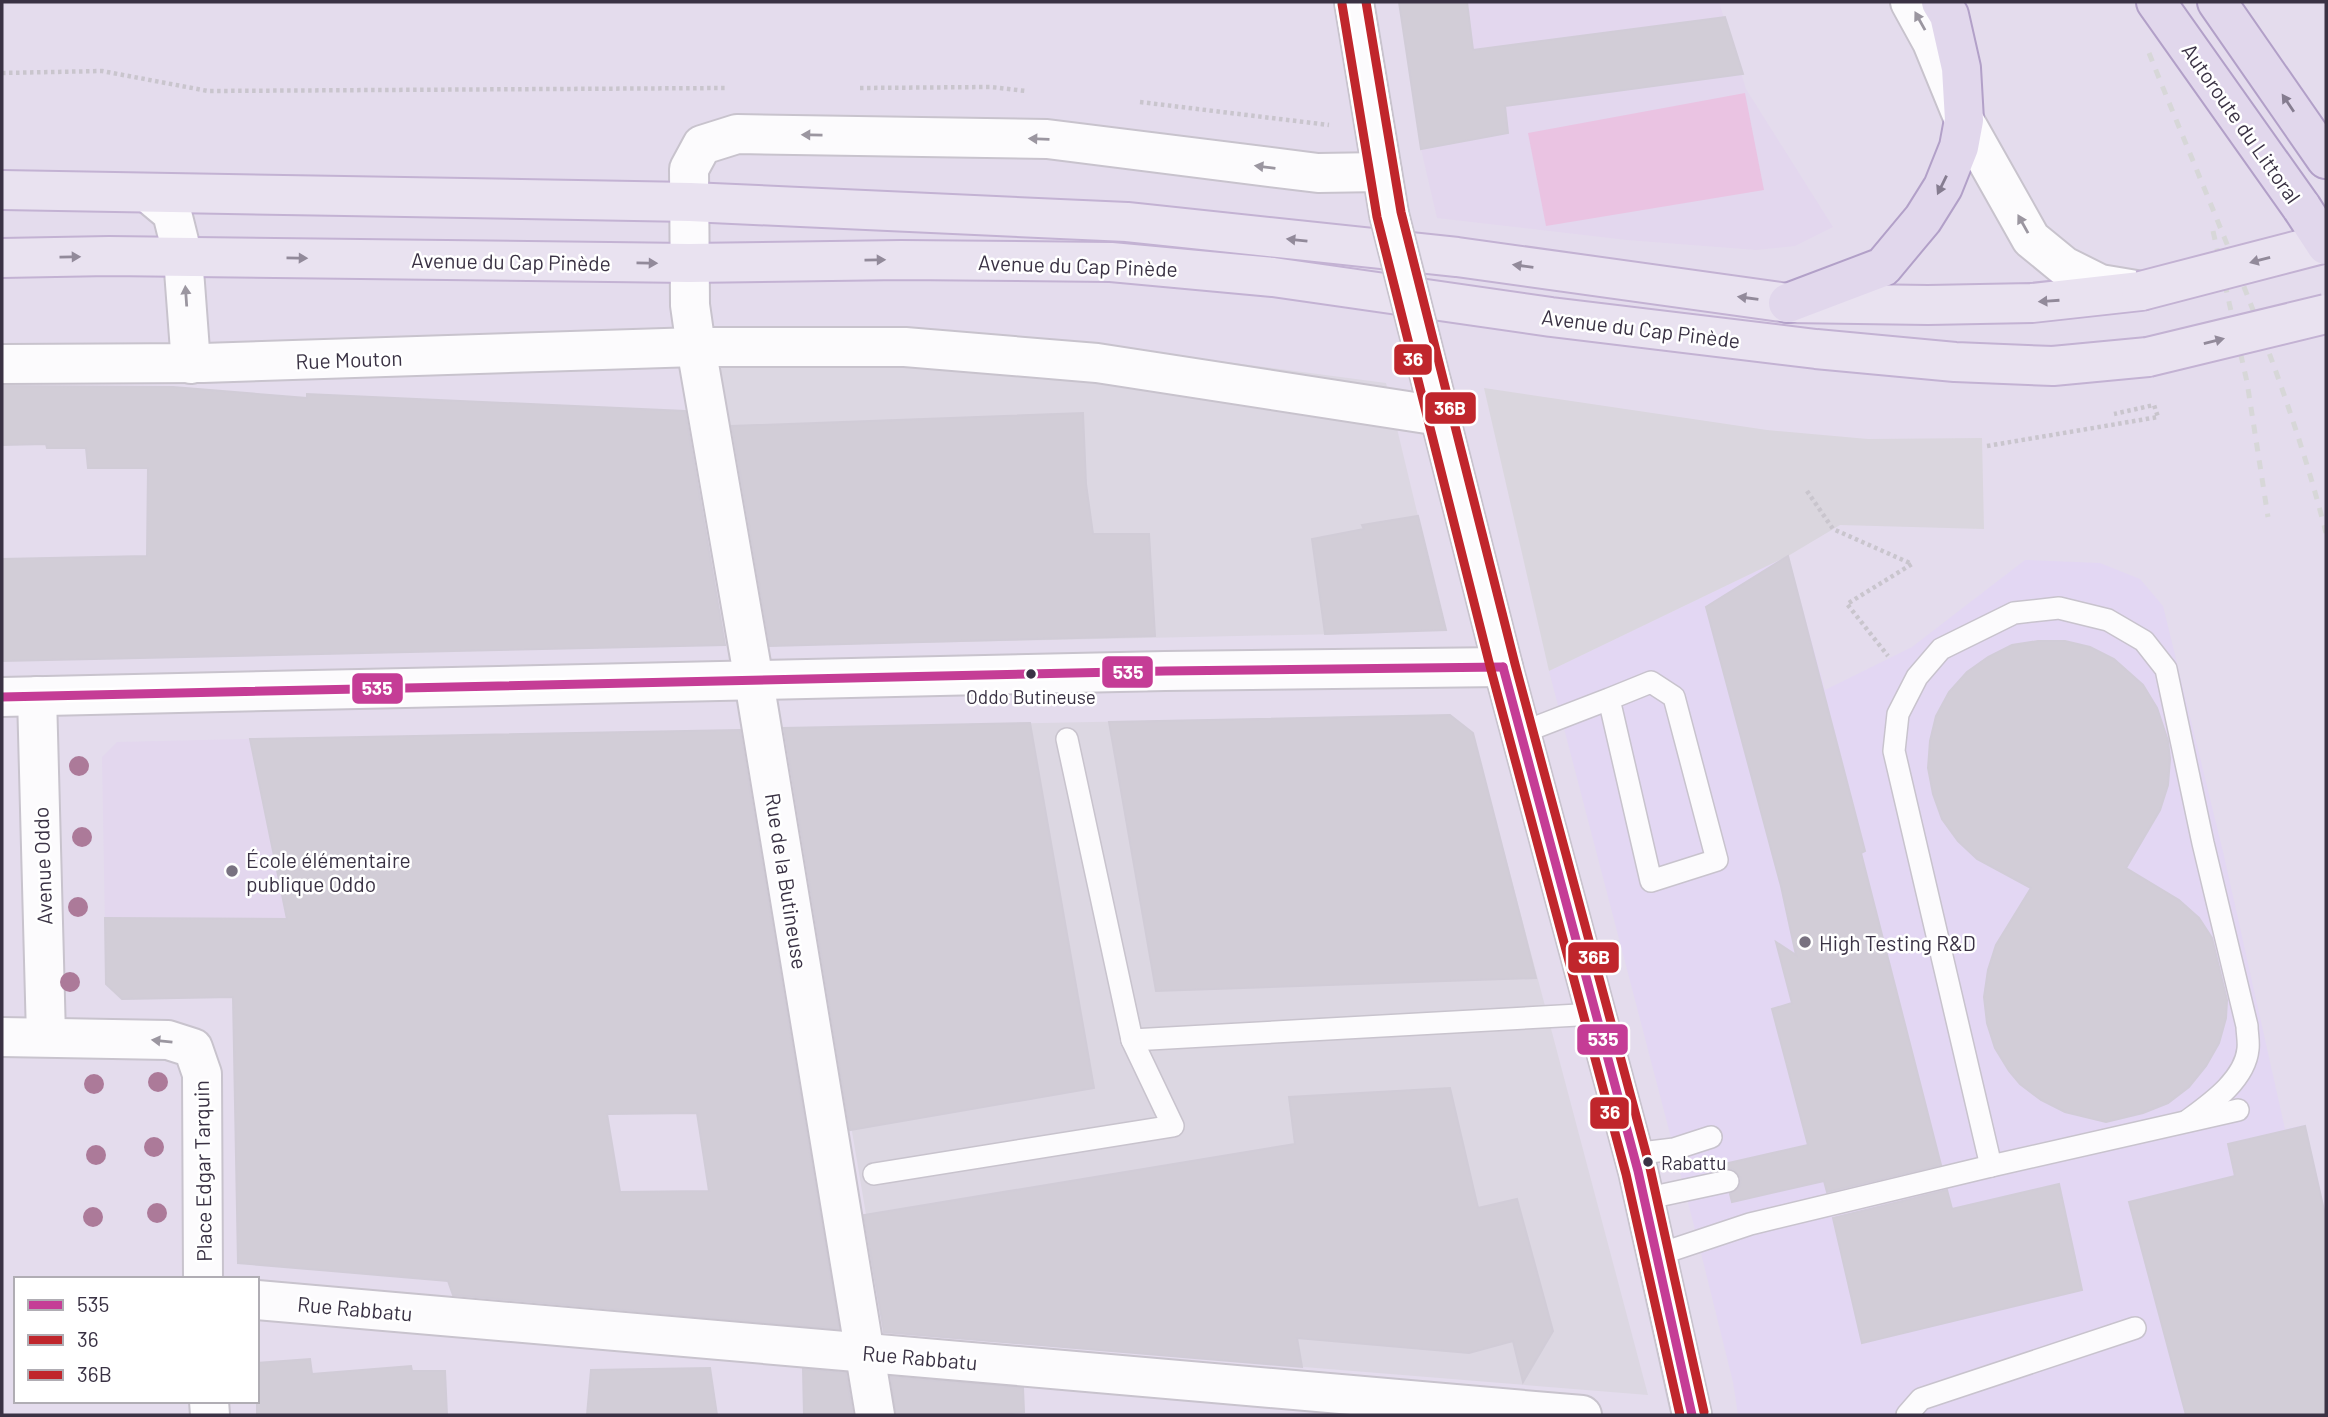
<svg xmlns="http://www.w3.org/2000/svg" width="2328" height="1417" font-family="Barlow,sans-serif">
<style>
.residential{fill:#e4dced;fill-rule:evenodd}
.commercial{fill:#e3d7f3}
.industrial{fill:#dcd7e2}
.education{fill:#e3d7ee}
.green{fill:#eac3e2}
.parking{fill:#dad6de}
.building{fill:#d2cdd7;stroke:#d1ccd7;stroke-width:2;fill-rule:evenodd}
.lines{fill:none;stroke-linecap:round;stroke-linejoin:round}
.service-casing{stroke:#c8c3cd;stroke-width:24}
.minor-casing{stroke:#c8c3cd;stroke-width:42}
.tertiary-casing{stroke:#c8c3cd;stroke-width:42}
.primary-casing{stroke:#c3b2d3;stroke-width:42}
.motorway-casing{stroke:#b2a0c8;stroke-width:42}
.path{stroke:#c9c5cd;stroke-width:4.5;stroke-dasharray:3.5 3.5;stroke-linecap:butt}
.service{stroke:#fcfbfd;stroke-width:21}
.minor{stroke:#fcfbfd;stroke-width:38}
.tertiary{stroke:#fcfbfd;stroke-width:38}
.primary{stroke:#e9e2f0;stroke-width:38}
.motorway{stroke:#e1d7ec;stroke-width:38}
.rail{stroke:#d7d7d8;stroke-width:5;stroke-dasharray:9 9;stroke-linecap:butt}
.tertiary-bridge-casing{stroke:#c8c3cd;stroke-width:42;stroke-linecap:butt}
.primary-bridge-casing{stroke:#c3b2d3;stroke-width:42;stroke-linecap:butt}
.motorway-bridge-casing{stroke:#b2a0c8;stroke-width:42;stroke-linecap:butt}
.tertiary-bridge{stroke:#fcfbfd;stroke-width:38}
.primary-bridge{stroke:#e9e2f0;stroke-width:38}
.motorway-bridge{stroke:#e1d7ec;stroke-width:38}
.bus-1-casing{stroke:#fff;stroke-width:14}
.bus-2-casing{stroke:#fff;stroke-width:14}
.bus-3-casing{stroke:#fff;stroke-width:14}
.bus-1{stroke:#c53d96;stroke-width:9}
.bus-2{stroke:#c0262c;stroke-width:9}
.bus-3{stroke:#c0262c;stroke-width:9}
.tree{fill:#ac7a99}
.oneway{fill:#9b96a0}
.oneway2{fill:#857c90}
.oneway3{fill:#928a9a}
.bus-dot{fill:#3a3244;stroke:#fff;stroke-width:2.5}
.poi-dot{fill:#787180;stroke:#fff;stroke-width:2.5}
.labels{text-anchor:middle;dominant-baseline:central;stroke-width:5;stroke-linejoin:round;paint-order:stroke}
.bus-label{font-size:19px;fill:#3a3244;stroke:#fff}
.street-label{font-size:21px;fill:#3a3244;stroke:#fff}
.poi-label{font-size:21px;fill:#3a3244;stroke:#fff;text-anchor:start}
.line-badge{stroke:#fff;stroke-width:2.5}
.badge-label{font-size:19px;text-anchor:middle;font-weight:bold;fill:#fff}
</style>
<rect width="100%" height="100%" fill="#ebe6ef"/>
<path class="residential" d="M2 2H2326V1415H2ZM16 1279H257V1401H16Z"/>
<path class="commercial" d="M1788 556 1825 690 1912 647 2025 560 2100 563 2140 579 2163 606 2224 856 2285 1129 2305 1125 2326 1216V1415H1738L1733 1382 1698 1241 1549 671Z"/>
<g class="industrial">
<path d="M714 333 1103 346 1386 383 1418 516 1363 526 1383 633 770 646Z"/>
<path d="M1450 715 1473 734 1648 1395 886 1333 784 728Z"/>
</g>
<g class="education">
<path d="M1401 2H1719L1746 89 1833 227 1795 246 1757 250 1627 240 1437 218 1421 149Z"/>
<path d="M332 737 398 1041 233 997 122 999 106 984 102 757 117 742Z"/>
</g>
<path class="green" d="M1745 93 1764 190 1546 226 1528 133Z"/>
<path class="parking" d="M1484 388 1767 430 1868 439 1982 438 1984 529 1840 525 1788 556 1549 671Z"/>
<g class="building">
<path d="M1399 2H1467L1473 50 1725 17 1743 74 1505 106 1508 133 1421 149Z"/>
<path d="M2 386 173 387 307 398V394L685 411 725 645 2 661V559L147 556 148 468H88L86 448H47L46 444 2 445Z"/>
<path d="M1083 413 1086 484 1093 534H1149L1155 636 770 646 732 426Z"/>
<path d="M1418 516 1446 630 1325 634 1312 539 1364 529 1362 525Z"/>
<path d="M1788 556 1865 851 1861 853 1941 1165 1827 1192 1824 1181 1732 1202 1730 1194 1740 1186 1741 1178 1733 1169 1725 1168 1724 1164 1808 1145 1772 1009 1792 1003 1776 942 1796 955 1781 886 1706 607Z"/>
<path d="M2038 641H2065L2090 647 2114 659 2143 685 2157 708 2168 741 2170 759 2168 785 2160 810 2126 868 2179 900 2199 918 2212 938 2227 1000 2226 1018 2219 1043 2206 1066 2189 1087 2168 1103 2143 1113 2106 1122 2065 1112 2041 1100 2020 1084 2009 1071 1995 1048 1987 1023 1984 997 1988 970 1996 945 2031 888 1977 859 1958 841 1942 819 1933 794 1928 768 1930 741 1936 716 1949 692 1967 672 1988 657 2012 645Z"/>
<path d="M1450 715 1473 733 1536 978 1156 991 1109 722Z"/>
<path d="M1030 723 1094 1088 850 1130 784 728Z"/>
<path d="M740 730 839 1329 453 1295 448 1281 238 1263 233 997 122 999 106 984 105 918 287 919 250 739ZM697 1113 709 1191 620 1192 607 1114Z"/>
<path d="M1450 1088 1478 1208 1517 1199 1553 1331 1523 1382 1513 1341 1469 1353 1297 1338 1302 1367 884 1332 864 1215 1295 1144 1289 1097Z"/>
<path d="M2305 1126 2326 1219V1415H2186L2129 1202 2235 1176 2228 1144Z"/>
<path d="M2059 1184 2082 1290 1862 1343 1833 1218 1947 1190 1952 1209Z"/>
<path d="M310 1359 312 1374 411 1366 412 1371H445L447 1415H257V1363Z"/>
<path d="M710 1368 717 1415H587L591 1370Z"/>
<path d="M803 1369 846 1373 853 1415H804Z"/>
<path d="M891 1377 1023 1388 1024 1412 987 1415H896Z"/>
</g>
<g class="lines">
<defs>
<g id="service">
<path d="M1521 733 1609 699 1651 881 1717 860 1674 697 1651 682 1609 699"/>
<path d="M1067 739 1132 1040 1596 1014"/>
<path d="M1633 1154 1674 1149 1711 1137"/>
<path d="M1991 1166 2238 1110"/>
<path d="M874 1174 1173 1126 1132 1040"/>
<path d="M1644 1199 1728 1181"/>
<path d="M1657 1255 1750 1224 1991 1166 1894 751 1898 714 1917 677 1941 649 2014 613 2059 608 2108 620 2144 641 2166 669 2203 843 2247 1026C2247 1033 2249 1041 2248 1049 2245 1080 2210 1104 2187 1121"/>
<path d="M1907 1415 1921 1399 2135 1328"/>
</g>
<g id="minor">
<path d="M148 193 172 213 183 257 191 364"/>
<path d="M2 364 203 363 696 347H905L1097 363 1440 416"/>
<path d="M37 696 46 1036"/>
<path d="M2 697 1165 671 1503 667"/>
<path d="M2 1037 168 1040 193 1048 202 1074 203 1279"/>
<path d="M257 1300 1582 1415"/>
<path d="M209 1401 210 1415"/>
<path d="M875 1415 754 681 696 347 690 305 689 169 702 145 737 134 1047 139 1318 173 1382 172"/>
</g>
<g id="tertiary">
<path d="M1354 2 1389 214"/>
<path d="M1910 2 1932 42 1964 120 2031 239 2064 266 2100 284 2136 290"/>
<path d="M1432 385 1503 667 1638 1171 1692 1415"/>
</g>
<g id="primary">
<path d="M2 190 690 202 1127 222 1457 257 1788 303 1928 305 2032 303 2141 291"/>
<path d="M2 258 109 256 689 263 901 260 1111 262 1273 277 1551 317 1816 349 1955 362 2053 366 2148 357"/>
</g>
<g id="motorway">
<path d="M2156 2 2302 208"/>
<path d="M2217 2 2326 159"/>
<path d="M1788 303 1883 267 1923 219 1943 187 1959 147 1964 120 1961 68 1949 15 1941 2"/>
</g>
</defs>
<use href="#service" class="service-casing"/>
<use href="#minor" class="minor-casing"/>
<use href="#tertiary" class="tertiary-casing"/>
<use href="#primary" class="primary-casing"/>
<use href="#motorway" class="motorway-casing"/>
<g class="path">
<path d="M2 73 102 71 208 91 726 88"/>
<path d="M860 88 991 87 1026 91"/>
<path d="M1140 102 1329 125"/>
<path d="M1987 446 2158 417 2154 405 2114 414"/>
<path d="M1807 491 1833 529 1912 564 1847 604 1888 656"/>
</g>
<use href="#service" class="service"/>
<use href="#minor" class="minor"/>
<use href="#tertiary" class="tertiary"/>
<use href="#primary" class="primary"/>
<use href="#motorway" class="motorway"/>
<g class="rail">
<path d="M2149 53C2212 211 2284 368 2326 533"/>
<path d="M2213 231 2247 382 2268 517"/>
</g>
<defs>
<path id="tertiary-bridge" d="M1389 214 1432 385"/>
<g id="primary-bridge">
<path d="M2141 291 2326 243"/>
<path d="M2148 357 2326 314"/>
</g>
<path id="motorway-bridge" d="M2302 208 2326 245"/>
</defs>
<use href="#tertiary-bridge" class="tertiary-bridge-casing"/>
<use href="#primary-bridge" class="primary-bridge-casing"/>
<use href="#motorway-bridge" class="motorway-bridge-casing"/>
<use href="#tertiary-bridge" class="tertiary-bridge"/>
<use href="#primary-bridge" class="primary-bridge"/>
<use href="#motorway-bridge" class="motorway-bridge"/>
<defs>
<g id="bus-1">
<path d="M1503 667 1638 1171 1692 1415"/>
<path d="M2 697 1165 671 1503 667"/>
</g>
<path id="bus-2" d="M1342 4 1377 217 1491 670 1626 1174 1680 1415"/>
<path id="bus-3" d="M1366 2 1401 212 1515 664 1650 1168 1704 1412"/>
</defs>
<use href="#bus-1" class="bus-1-casing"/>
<use href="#bus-2" class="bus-2-casing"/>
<use href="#bus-3" class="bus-3-casing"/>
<use href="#bus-1" class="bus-1"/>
<use href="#bus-2" class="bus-2"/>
<use href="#bus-3" class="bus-3"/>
</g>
<g class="tree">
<circle cx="79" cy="766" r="10"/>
<circle cx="82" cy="837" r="10"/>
<circle cx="78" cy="907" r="10"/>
<circle cx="70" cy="982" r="10"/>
<circle cx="158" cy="1082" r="10"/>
<circle cx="94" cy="1084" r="10"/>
<circle cx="154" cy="1147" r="10"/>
<circle cx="96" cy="1155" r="10"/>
<circle cx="157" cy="1213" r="10"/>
<circle cx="93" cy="1217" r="10"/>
</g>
<defs><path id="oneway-solid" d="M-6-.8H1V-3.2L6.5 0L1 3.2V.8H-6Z" transform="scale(1.75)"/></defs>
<g class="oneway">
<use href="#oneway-solid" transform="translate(1920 21) rotate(-119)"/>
<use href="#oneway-solid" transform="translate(812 135) rotate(-179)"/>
<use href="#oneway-solid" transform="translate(1039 139) rotate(-178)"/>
<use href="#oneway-solid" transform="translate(1265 167) rotate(-173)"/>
<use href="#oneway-solid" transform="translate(2023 224) rotate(-119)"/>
<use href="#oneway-solid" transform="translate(186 296) rotate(-94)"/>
<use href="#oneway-solid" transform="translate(162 1041) rotate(-174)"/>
</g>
<g class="oneway2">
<use href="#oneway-solid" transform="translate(2288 103) rotate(-124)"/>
<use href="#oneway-solid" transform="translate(1942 185) rotate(116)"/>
</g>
<g class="oneway3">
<use href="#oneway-solid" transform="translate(1297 240) rotate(-174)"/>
<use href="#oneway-solid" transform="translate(70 257) rotate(-1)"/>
<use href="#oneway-solid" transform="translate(297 258) rotate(1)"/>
<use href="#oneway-solid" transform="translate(875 260) rotate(-1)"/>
<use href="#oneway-solid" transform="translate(2260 260) rotate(165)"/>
<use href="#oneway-solid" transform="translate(647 263) rotate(1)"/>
<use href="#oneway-solid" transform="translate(1523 266) rotate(-172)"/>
<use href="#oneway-solid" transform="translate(1748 298) rotate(-172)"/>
<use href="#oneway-solid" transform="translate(2049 301) rotate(176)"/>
<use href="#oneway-solid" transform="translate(2214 341) rotate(-14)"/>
</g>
<g class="bus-dot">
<circle cx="1031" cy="674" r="6"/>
<circle cx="1648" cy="1162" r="6"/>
</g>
<g class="poi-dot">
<circle cx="232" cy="871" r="7"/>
<circle cx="1805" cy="942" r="7"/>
</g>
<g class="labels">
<g class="bus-label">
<text x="1031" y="696">Oddo Butineuse</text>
<text x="1661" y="1162" text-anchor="start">Rabattu</text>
</g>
<g class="street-label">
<text transform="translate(2242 123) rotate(55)">Autoroute du Littoral</text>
<text transform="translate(511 261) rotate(1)">Avenue du Cap Pinède</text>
<text transform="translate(1078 265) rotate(2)">Avenue du Cap Pinède</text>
<text transform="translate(1641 328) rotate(7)">Avenue du Cap Pinède</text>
<text transform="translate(349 359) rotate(-2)">Rue Mouton</text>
<text transform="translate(42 866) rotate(-92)">Avenue Oddo</text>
<text transform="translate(787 881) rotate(81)">Rue de la Butineuse</text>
<text transform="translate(202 1171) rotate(-91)">Place Edgar Tarquin</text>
<text transform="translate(355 1308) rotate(5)">Rue Rabbatu</text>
<text transform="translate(920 1357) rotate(5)">Rue Rabbatu</text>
</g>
<g class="poi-label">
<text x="246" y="859">École élémentaire<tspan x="246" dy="24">publique Oddo</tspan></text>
<text x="1819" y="942">High Testing R&amp;D</text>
</g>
</g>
<g class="line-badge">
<rect x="1393" y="343" width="40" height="33" rx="7" fill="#c0262c"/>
<rect x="1424" y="391" width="53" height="34" rx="7" fill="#c0262c"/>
<rect x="1101" y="655" width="53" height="34" rx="7" fill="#c53d96"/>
<rect x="351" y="672" width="53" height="33" rx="7" fill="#c53d96"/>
<rect x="1567" y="941" width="53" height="33" rx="7" fill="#c0262c"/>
<rect x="1576" y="1023" width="53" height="33" rx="7" fill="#c53d96"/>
<rect x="1589" y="1096" width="41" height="34" rx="7" fill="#c0262c"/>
</g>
<g class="badge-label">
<text x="1413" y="366">36</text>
<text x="1450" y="415">36B</text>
<text x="1128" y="679">535</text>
<text x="377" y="695">535</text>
<text x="1594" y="964">36B</text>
<text x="1603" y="1046">535</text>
<text x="1610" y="1119">36</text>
</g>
<rect width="2328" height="1417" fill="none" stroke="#3a3244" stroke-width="7"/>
<rect x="14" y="1277" width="245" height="126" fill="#ffffff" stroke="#b0adb4" stroke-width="2"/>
<rect x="28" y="1300" width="35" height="10" fill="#c53d96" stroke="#b0adb4" stroke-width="2"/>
<text x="77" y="1312" font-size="21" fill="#3a3244">535</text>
<rect x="28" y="1335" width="35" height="10" fill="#c0262c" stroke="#b0adb4" stroke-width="2"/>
<text x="77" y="1347" font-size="21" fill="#3a3244">36</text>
<rect x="28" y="1370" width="35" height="10" fill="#c0262c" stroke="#b0adb4" stroke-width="2"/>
<text x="77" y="1382" font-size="21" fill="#3a3244">36B</text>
</svg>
